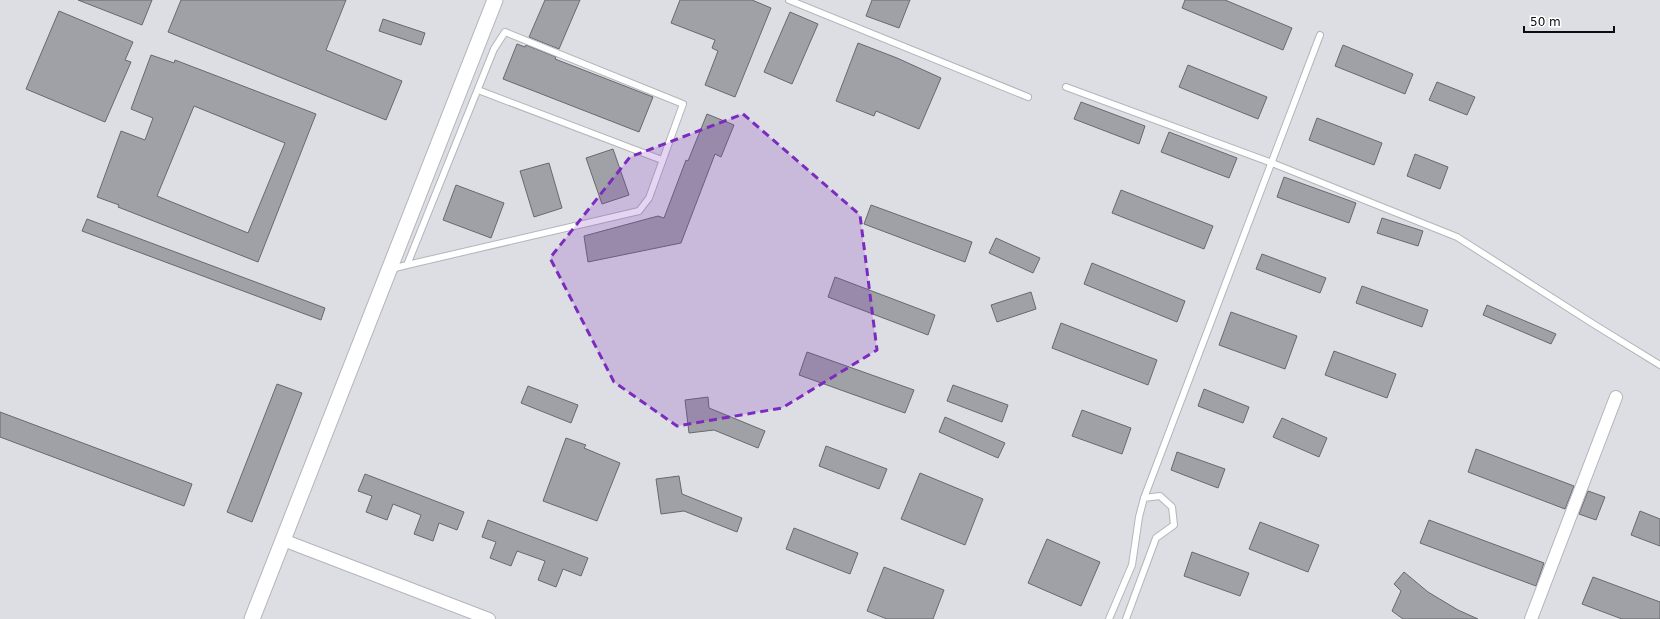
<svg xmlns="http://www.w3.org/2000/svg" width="1660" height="619" font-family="'DejaVu Sans',sans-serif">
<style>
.building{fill:#a0a1a7;stroke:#68696e;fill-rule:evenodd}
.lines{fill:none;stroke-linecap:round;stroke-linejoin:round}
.service-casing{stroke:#b3b5bb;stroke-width:8}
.minor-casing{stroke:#b3b5bb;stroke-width:14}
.tertiary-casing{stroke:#b3b5bb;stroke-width:17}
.service{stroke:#fff;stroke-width:6}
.minor{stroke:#fff;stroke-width:12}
.tertiary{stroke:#fff;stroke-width:15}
.marked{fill:#7b2cbf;fill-opacity:0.2;stroke:#7b2cbf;stroke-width:3;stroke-dasharray:8 5;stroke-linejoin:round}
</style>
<rect width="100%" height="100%" fill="#dcdee4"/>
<g class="building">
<path d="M78 0H152L142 25Z"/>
<path d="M181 0H346L326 50 402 81 386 120 168 32Z"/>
<path d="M545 0H580L559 49 529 37Z"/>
<path d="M680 0H752L771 8 735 97 705 85 718 51 712 48 715 40 671 23Z"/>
<path d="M872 0H910L899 28 866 16Z"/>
<path d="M1185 0H1225L1292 28 1283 50 1182 8Z"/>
<path d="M59 11 133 42 125 60 131 62 105 122 26 89Z"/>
<path d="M790 12 818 24 792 84 764 72Z"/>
<path d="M383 19 425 33 421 45 379 31Z"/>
<path d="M858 43 897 58 941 78 919 129 876 111 874 116 836 101Z"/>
<path d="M517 44 525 47 526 45 556 57 555 59 653 97 639 132 503 79Z"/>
<path d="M1343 45 1413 74 1405 94 1335 66Z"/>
<path d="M151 55 174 63 175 60 316 114 258 262 118 207 119 205 97 197 121 131 145 140 153 118 131 109ZM194 106 285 143 248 233 157 196Z"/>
<path d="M1188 65 1267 97 1258 119 1179 87Z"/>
<path d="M1437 82 1475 97 1467 115 1429 100Z"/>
<path d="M1081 102 1145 126 1139 144 1074 119Z"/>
<path d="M707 114 734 125 721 157 715 154 681 243 588 262 584 236 658 216 664 218 686 160 688 161Z"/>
<path d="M1317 118 1382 143 1374 165 1309 140Z"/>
<path d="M1169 132 1237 158 1229 178 1161 152Z"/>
<path d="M613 149 629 195 602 204 586 158Z"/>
<path d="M1415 154 1448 167 1440 189 1407 176Z"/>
<path d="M549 163 562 208 534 217 520 171Z"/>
<path d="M1284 177 1356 203 1349 223 1277 197Z"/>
<path d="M456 185 504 203 491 238 443 220Z"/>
<path d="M1121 190 1213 226 1204 249 1112 213Z"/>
<path d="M871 205 972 242 965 262 864 224Z"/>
<path d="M1382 218 1423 231 1418 246 1377 233Z"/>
<path d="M87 219 325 308 321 320 82 231Z"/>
<path d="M996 238 1040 258 1033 273 989 253Z"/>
<path d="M1262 254 1326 278 1320 293 1256 269Z"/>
<path d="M1092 263 1185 301 1177 322 1084 284Z"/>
<path d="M835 277 935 315 928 335 828 297Z"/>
<path d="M1362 286 1428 310 1422 327 1356 303Z"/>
<path d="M1031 292 1036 309 997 322 991 305Z"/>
<path d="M1487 305 1556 334 1551 344 1483 315Z"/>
<path d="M1231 312 1297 336 1285 369 1219 345Z"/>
<path d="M1061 323 1157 360 1148 385 1052 348Z"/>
<path d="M1334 351 1396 374 1387 398 1325 375Z"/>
<path d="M807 352 914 390 905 413 799 375Z"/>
<path d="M277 384 302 393 252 522 227 512Z"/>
<path d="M953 385 1008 405 1002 422 947 401Z"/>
<path d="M528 386 578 405 571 423 521 403Z"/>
<path d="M1204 389 1249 407 1243 423 1198 406Z"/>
<path d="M708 397 709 408 765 431 758 448 714 430 689 433 685 400Z"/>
<path d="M1082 410 1131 428 1122 454 1072 436Z"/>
<path d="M0 412 192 484 184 506 0 437Z"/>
<path d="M945 417 1005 443 998 458 939 432Z"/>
<path d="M1282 418 1327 438 1319 457 1273 437Z"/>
<path d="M566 438 586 445 584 448 620 463 597 521 543 501Z"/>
<path d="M826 446 887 469 879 489 819 466Z"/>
<path d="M1476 449 1574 486 1565 509 1468 472Z"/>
<path d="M1177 452 1225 469 1218 488 1171 470Z"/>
<path d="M920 473 983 499 965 545 901 519Z"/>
<path d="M365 474 464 512 457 530 439 523 433 541 414 534 421 515 393 504 387 520 366 512 372 496 358 491Z"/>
<path d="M679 476 682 494 742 518 737 532 684 511 661 514 656 479Z"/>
<path d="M1588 491 1605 497 1596 520 1579 514Z"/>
<path d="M1640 511 1660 519V546L1631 535Z"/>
<path d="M488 520 588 558 581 576 563 569 556 587 538 580 545 561 517 551 511 566 490 558 496 542 482 537Z"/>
<path d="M1429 520 1544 563 1536 586 1420 543Z"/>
<path d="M1260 522 1319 545 1308 572 1249 549Z"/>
<path d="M794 528 858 553 850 574 786 549Z"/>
<path d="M1047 539 1100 562 1081 606 1028 583Z"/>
<path d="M1192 552 1249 573 1240 596 1184 576Z"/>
<path d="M884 567 944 590 933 619H887L867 611Z"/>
<path d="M1404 572 1428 592 1458 610 1478 619H1403L1392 611 1401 591 1394 584Z"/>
<path d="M1593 577 1660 602V619H1622L1582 604Z"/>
</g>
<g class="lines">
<defs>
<g id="service">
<path d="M789 0 1028 97"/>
<path d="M1066 87 1272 163 1457 237 1595 325 1660 365"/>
<path d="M478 90 662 160"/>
<path d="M391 269 407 265 639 211 649 198 683 104 505 32 494 49 407 265"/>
<path d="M1144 498 1320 35"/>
<path d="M1109 619 1132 565 1139 517 1144 498 1160 496 1172 507 1174 525 1156 538 1126 619"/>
</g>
<g id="minor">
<path d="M283 540 489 619"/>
<path d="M1531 619 1616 397"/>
</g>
<path id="tertiary" d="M252 619 495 0"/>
</defs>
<use href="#service" class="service-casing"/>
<use href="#minor" class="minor-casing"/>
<use href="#tertiary" class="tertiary-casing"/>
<use href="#service" class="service"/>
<use href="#minor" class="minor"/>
<use href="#tertiary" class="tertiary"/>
</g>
<path class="marked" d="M743 114 860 215 877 350 782 408 677 426 614 382 550 258 630 157Z"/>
<path d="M1524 26v6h90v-6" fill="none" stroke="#0b0c0e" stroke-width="2"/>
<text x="1530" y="26" font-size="12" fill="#0b0c0e" stroke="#ffffff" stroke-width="3" paint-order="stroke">50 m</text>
</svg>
